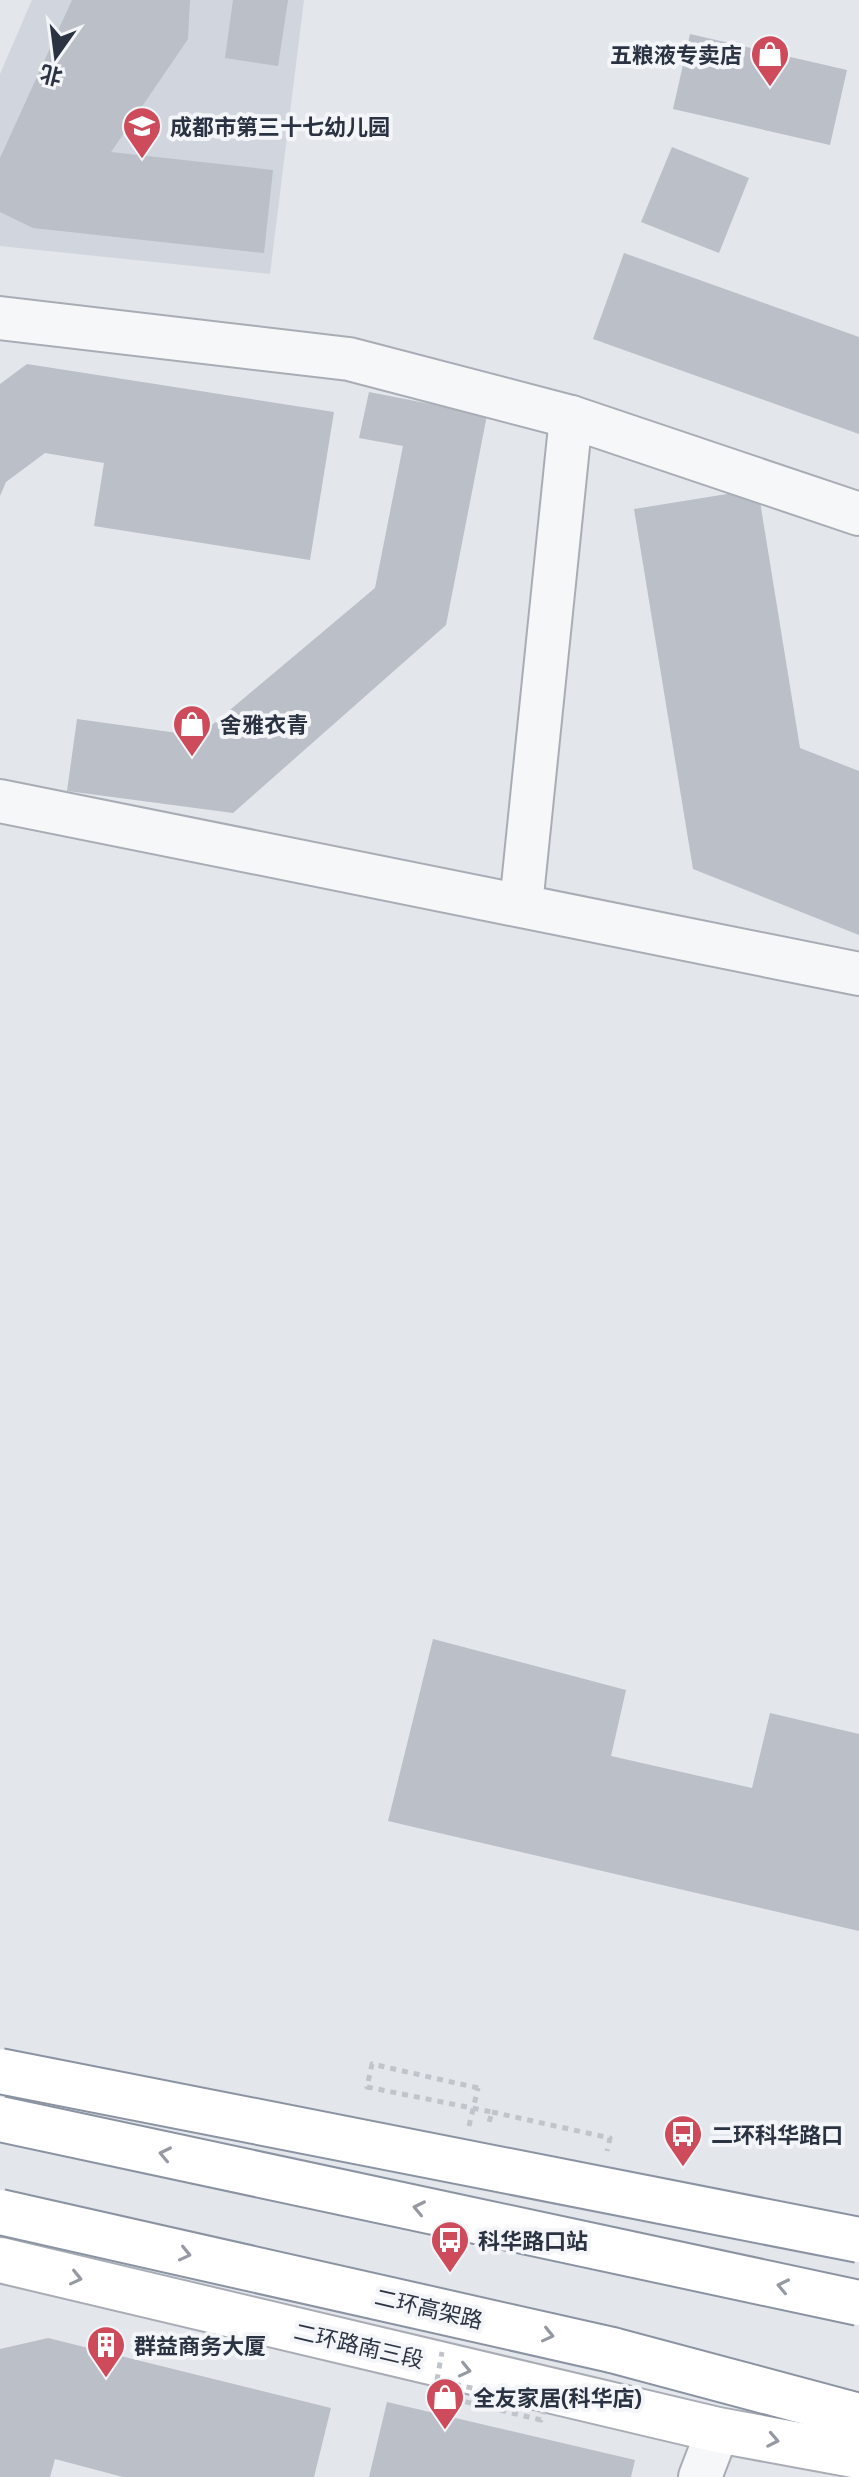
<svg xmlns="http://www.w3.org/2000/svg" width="859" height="2477" font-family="'IBM Plex Sans','Noto Sans SC',sans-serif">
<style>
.built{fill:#d1d5dd}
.building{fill:#babfc8}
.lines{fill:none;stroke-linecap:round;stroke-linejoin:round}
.minor-casing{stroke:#a8adb5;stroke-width:46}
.secondary-casing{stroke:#a8adb5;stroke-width:48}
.trunk-casing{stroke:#8b93a2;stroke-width:48}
.path{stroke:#c1c4ca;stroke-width:5;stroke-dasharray:6 6;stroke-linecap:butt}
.minor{stroke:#f6f7f9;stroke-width:42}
.secondary{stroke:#fff;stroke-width:44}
.trunk{stroke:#fff;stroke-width:44}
.trunk-bridge-casing{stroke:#8b93a2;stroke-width:48;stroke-linecap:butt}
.path-bridge{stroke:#c1c4ca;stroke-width:5;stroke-dasharray:6 6;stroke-linecap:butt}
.trunk-bridge{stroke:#fff;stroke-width:44}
.oneway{stroke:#9599a1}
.labels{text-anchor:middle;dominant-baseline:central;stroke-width:8;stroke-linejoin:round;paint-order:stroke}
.poi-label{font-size:22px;font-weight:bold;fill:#2b3343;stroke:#f3f5f8;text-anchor:start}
.street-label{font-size:22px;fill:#2b3343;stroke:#f3f5f8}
</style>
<rect width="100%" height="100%" fill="#e3e6eb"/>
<path class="built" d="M32 0H304L270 274 0 246V74Z"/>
<g class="building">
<path d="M72 0H190L188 39 111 152 273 170 264 253 33 228 0 212V158Z"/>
<path d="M233 0H288L278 66 225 58Z"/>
<path d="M690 34 847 70 830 145 673 109Z"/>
<path d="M672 147 749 178 719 253 641 222Z"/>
<path d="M624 253 859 337V434L593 339Z"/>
<path d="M27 364 334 412 310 560 94 526 104 463 45 453 6 482 0 496V384Z"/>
<path d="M369 392 487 415 446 625 233 813 67 791 77 719 199 736 375 588 403 446 359 438Z"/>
<path d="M758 489 800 748 859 771V935L693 869 634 509Z"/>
<path d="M433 1639 626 1690 611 1756 752 1788 770 1713 859 1734V1931L388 1821Z"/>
<path d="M48 2338 331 2408 314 2477H123L55 2459 50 2477H0V2349Z"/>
<path d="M387 2402 635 2460 631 2477H369Z"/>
</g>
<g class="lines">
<defs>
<g id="minor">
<path d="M0 318 349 359 571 417 859 514"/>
<path d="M0 801 859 974"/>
<path d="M521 905 571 417"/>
<path d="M700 2477 718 2430"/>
</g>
<path id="secondary" d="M0 2260 718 2430 859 2456"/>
<path id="trunk" d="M612 2350 859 2416"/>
</defs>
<use href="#minor" class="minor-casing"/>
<use href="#secondary" class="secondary-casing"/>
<use href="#trunk" class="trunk-casing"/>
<g class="path">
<path d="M492 2112 610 2138 607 2151"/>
<path d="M469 2126 478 2088"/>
</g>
<use href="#minor" class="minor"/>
<use href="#secondary" class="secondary"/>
<use href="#trunk" class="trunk"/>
<defs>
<g id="trunk-bridge">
<path d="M0 2071 859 2240"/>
<path d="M0 2119 859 2303"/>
<path d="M0 2212 612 2350"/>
</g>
</defs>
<use href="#trunk-bridge" class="trunk-bridge-casing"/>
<g class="path-bridge">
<path d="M478 2088 372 2064 367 2087 492 2112 488 2126"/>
<path d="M442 2396 541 2420 545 2405 437 2380 442 2352"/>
</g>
<use href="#trunk-bridge" class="trunk-bridge"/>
</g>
<defs><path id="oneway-chevron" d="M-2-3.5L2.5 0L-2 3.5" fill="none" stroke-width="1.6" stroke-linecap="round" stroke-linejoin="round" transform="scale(2)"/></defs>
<g class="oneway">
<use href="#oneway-chevron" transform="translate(165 2154) rotate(-168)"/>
<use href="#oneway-chevron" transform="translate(419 2208) rotate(-168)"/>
<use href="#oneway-chevron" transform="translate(185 2254) rotate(13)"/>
<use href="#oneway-chevron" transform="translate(76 2278) rotate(13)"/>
<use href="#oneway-chevron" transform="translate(783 2286) rotate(-168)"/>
<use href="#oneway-chevron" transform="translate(548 2335) rotate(13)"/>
<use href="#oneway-chevron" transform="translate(465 2370) rotate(13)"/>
<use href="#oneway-chevron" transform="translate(773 2440) rotate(11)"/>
</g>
<defs>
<symbol id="shop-pin" viewBox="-11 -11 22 30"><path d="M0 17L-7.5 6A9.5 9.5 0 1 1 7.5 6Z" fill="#cd4b5a" stroke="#f3f5f8"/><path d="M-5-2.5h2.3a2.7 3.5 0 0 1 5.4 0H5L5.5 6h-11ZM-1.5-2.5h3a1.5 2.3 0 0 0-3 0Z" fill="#fff"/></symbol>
<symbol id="school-pin" viewBox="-11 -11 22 30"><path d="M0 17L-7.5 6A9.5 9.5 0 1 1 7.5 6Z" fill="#cd4b5a" stroke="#f3f5f8"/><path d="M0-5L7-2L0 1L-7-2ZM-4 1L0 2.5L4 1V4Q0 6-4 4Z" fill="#fff"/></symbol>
<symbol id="bus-pin" viewBox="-11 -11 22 30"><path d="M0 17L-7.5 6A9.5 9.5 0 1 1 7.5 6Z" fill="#cd4b5a" stroke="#f3f5f8"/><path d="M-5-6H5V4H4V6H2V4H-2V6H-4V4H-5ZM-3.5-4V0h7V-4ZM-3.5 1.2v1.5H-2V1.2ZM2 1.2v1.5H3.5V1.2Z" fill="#fff"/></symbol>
<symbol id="building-pin" viewBox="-11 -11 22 30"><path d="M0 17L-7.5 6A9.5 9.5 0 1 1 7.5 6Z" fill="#cd4b5a" stroke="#f3f5f8"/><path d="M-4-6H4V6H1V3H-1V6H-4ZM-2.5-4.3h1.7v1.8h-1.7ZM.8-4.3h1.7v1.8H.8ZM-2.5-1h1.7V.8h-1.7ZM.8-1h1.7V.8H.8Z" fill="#fff"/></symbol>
</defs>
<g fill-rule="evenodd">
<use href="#shop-pin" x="748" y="32" width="44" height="60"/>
<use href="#school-pin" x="120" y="104" width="44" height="60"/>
<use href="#shop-pin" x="170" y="702" width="44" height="60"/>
<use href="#bus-pin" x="661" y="2112" width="44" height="60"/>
<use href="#bus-pin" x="428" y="2218" width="44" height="60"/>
<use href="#building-pin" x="84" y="2323" width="44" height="60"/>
<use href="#shop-pin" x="423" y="2375" width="44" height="60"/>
</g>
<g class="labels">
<g class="poi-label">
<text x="742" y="54" text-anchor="end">五粮液专卖店</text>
<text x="170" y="126">成都市第三十七幼儿园</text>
<text x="220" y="724">舍雅衣青</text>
<text x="711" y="2134">二环科华路口</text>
<text x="478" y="2240">科华路口站</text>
<text x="134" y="2345">群益商务大厦</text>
<text x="473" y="2397">全友家居(科华店)</text>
</g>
<g class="street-label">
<text transform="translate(429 2308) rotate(13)">二环高架路</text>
<text transform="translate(359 2345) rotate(13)">二环路南三段</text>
</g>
</g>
<g transform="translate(56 56) rotate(194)" stroke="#f3f5f8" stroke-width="6" paint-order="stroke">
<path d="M0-6L14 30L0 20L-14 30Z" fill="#2b3343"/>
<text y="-12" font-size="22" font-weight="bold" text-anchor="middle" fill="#2b3343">北</text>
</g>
</svg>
